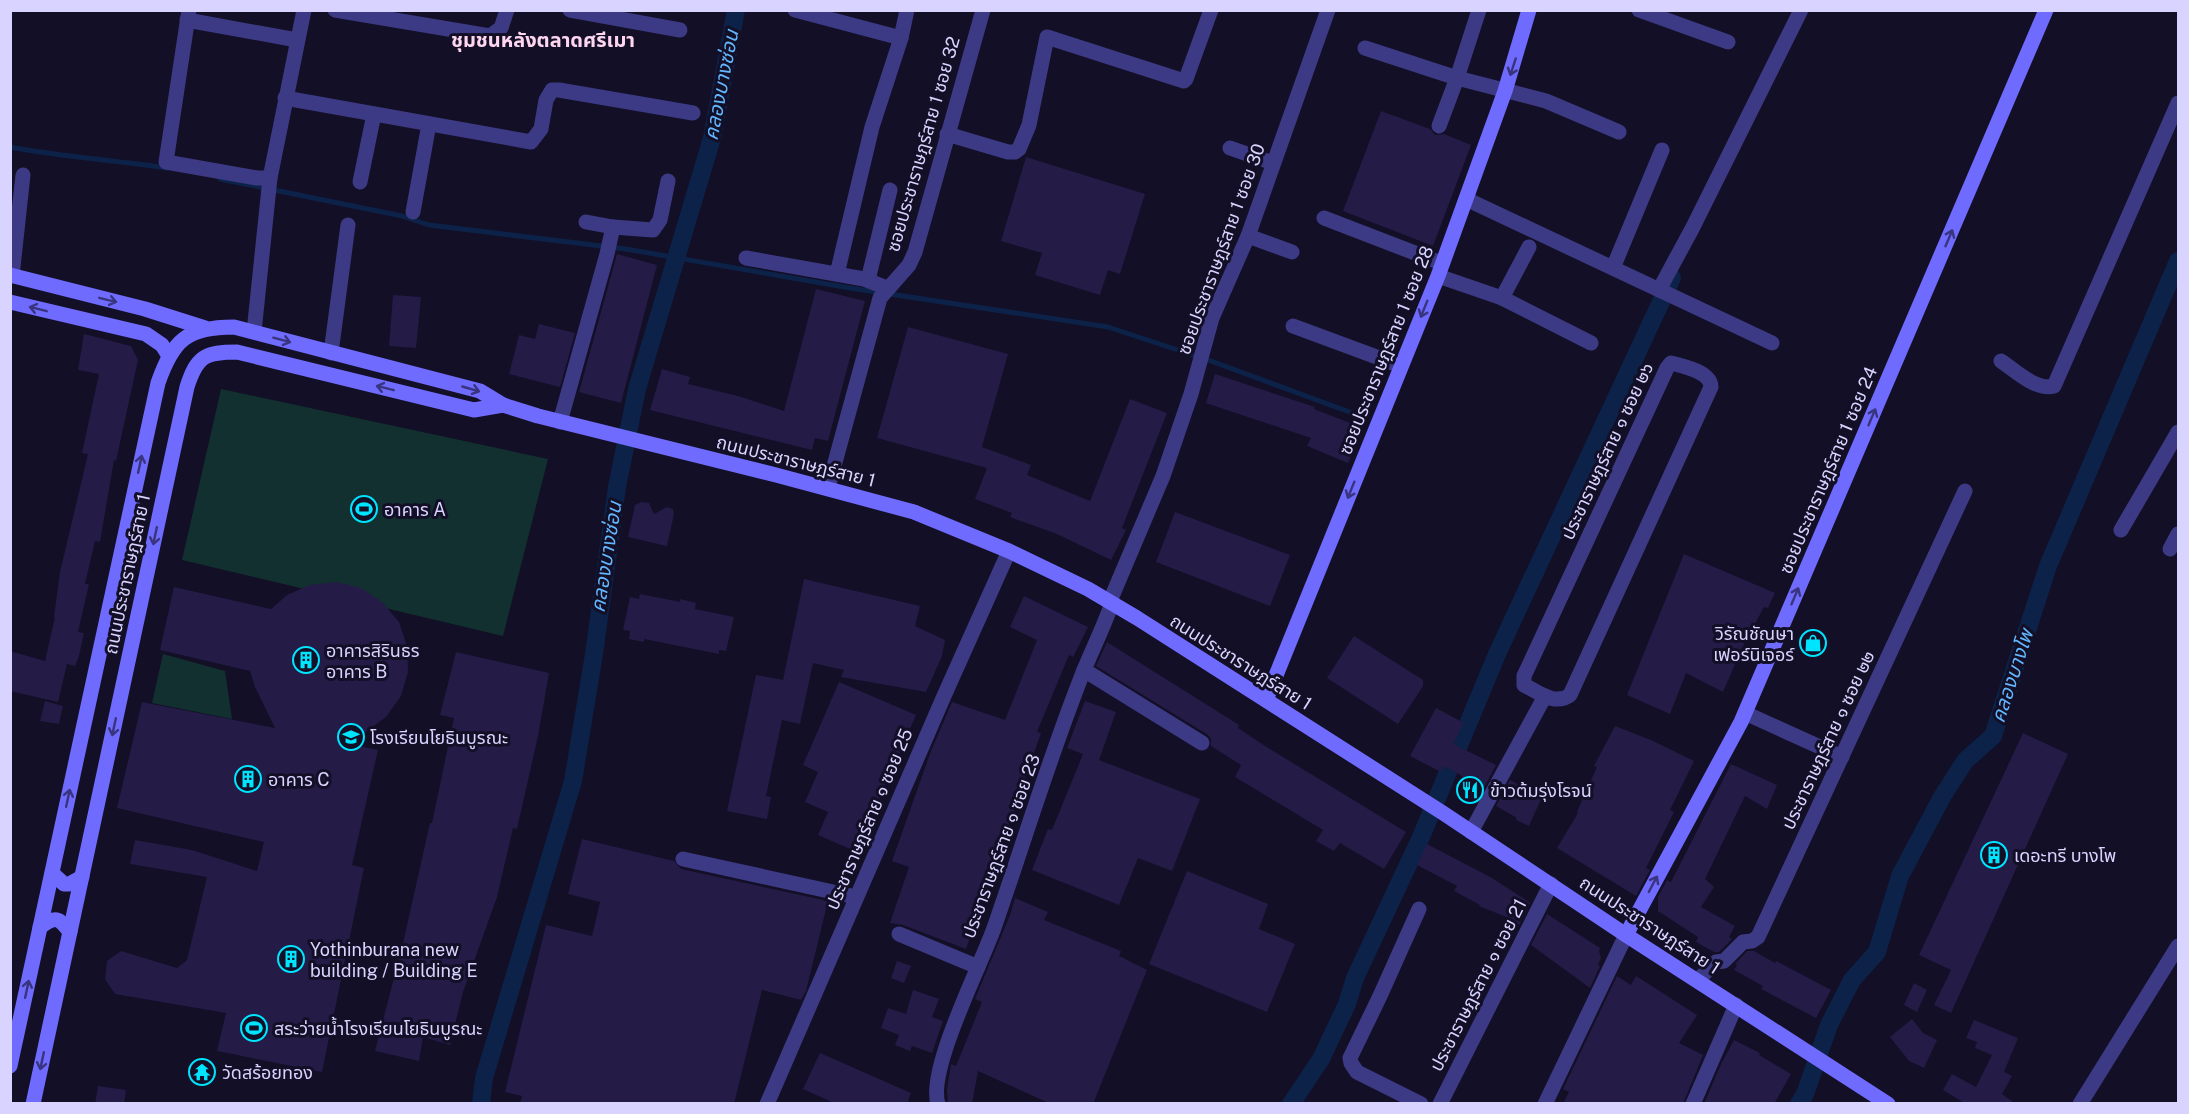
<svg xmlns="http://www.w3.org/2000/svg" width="2189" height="1114" font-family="'Public Sans','Noto Sans Thai',sans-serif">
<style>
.green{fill:#12302f}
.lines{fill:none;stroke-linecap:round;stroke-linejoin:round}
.stream{stroke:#0c2248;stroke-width:5}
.canal{stroke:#0c2248;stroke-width:18}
.building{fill:#241b47}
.street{stroke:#3d3a85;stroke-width:15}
.secondary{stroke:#6f6bff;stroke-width:15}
.oneway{stroke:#38347d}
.labels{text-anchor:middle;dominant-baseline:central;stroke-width:6;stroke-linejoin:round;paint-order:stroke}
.street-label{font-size:18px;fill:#d9d4ff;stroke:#130f26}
.poi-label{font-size:18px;fill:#d9d4ff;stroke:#130f26;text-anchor:start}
.neighbourhood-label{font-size:20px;font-weight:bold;fill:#ffd6f0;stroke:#130f26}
.water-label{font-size:20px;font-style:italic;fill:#62b6ff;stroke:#130f26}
</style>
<rect width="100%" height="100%" fill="#130f26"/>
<g class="green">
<path d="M221 389 548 459 503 636 182 560Z"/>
<path d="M163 654 225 671 232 719 152 703Z"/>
</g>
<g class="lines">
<g class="stream">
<path d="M10 147C62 157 115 160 167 168"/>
<path d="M220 179 402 216 429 225 626 249 850 288 1108 327 1211 361 1363 417"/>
</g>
<g class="canal">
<path d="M481 1104 484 1078 573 781 594 654 617 487 637 389 712 138 736 10"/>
<path d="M1291 1104 1321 1059 1347 1004 1355 978 1421 837 1497 654 1672 278"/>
<path d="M1799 1104 1805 1094 1829 1025 1852 980 1877 952 1900 876 1942 797 1965 761 1993 736 2048 566 2178 261"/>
</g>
</g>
<g class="building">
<path d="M1381 111 1430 129 1435 135 1444 134 1471 145 1433 246 1343 211Z"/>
<path d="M1026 157 1145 194 1120 274 1108 270 1100 295 1035 275 1042 253 1001 241Z"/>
<path d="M617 254 657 265 621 403 579 392Z"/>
<path d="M816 289 865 301 828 441 815 438 812 450 650 410 662 369 690 377 688 384 738 396 784 411Z"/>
<path d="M393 295 421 297 416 348 389 346Z"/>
<path d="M539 324 575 333 560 387 509 374 519 335 535 339Z"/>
<path d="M908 327 1008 354 982 447 1031 465 1027 475 1090 501 1130 399 1167 413 1122 528 1126 530 1111 560 1057 534 1010 517 1012 513 975 499 987 468 877 438Z"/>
<path d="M84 334 131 346 138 360 116 461 114 460 100 542 95 541 85 584H89L78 632 84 633 79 656 75 666 67 664 58 702 10 691V651L45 661 55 617H54L60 572 88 454 82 453 99 374 78 370Z"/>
<path d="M1215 374 1315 407 1314 409 1363 428 1348 463 1307 446 1311 438 1206 403Z"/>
<path d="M641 502 649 503 654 514 667 507 673 509 674 514 667 546 628 537 635 505Z"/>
<path d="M1175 512 1290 555 1270 606 1156 562Z"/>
<path d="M1684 554 1775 593 1768 608 1764 607 1742 648 1723 692 1686 673 1670 714 1627 695Z"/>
<path d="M804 579 920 606 915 626 945 640 942 656 926 692 841 677 844 670 813 663 800 724 782 720 766 796 771 797 767 819 727 811 756 675 783 680Z"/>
<path d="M336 582 361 588 382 602 399 622 407 646 408 672 401 696 386 717 349 744 378 750 352 865 364 868 322 1072 217 1051 226 1013 115 994 105 979 107 961 121 951 177 968 187 960 207 877 130 864 135 840 192 850 257 871 264 842 117 808 142 702 275 728 255 687 250 671 160 650 174 587 271 609 287 595 310 585Z"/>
<path d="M640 594 680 602V599L696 603 695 609 734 617 726 651 719 650V654L644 639V642L629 639 630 631 623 630 630 597 639 599Z"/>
<path d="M1024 596 1088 627 1073 657 1069 655 1037 732 1041 733 966 949 903 925 890 923 909 867 892 861 931 751 952 702 1005 720 1037 640 1010 627Z"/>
<path d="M1354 636 1423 680V686L1398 724 1327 678Z"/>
<path d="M1107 642 1239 725 1238 728 1265 746 1406 832 1384 869 1340 843 1334 851 1316 841 1323 830 1235 777 1241 765 1211 746V739L1208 735 1096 666Z"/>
<path d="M456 652 549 673 538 736 517 829 513 828 497 897 463 992 450 1045 423 1037 419 1061 375 1051 403 943 430 823H432L454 718 440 715Z"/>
<path d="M839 682 916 715 857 852 818 835 828 812 805 802 818 772 803 765Z"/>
<path d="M45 701 63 706 59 724 40 721Z"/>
<path d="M1085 701 1116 712 1099 760 1200 799 1172 871 1138 858 1119 905 1032 870 1048 829 1052 830 1083 754 1067 748Z"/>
<path d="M1436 708 1464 723 1453 744 1496 765 1479 797 1466 790 1470 784 1461 779 1462 776 1444 766 1442 770 1439 771 1410 756Z"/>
<path d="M1615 726 1651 740 1694 761 1670 810 1674 812 1646 868 1650 870 1636 896 1557 848 1578 813 1577 812 1597 767 1594 766Z"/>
<path d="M2023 733 2068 754 1951 1013 1934 1005 1951 970 1919 955Z"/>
<path d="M1731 764 1777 785 1767 809 1745 796 1705 879 1714 887 1701 907 1735 926 1729 937 1732 939 1719 952H1714L1696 942 1698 937 1658 911V897L1667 880 1671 882Z"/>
<path d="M1510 780 1542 797 1529 826 1516 820 1517 818 1496 806Z"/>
<path d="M582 839 674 861 681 869 828 901 806 991 801 1000 762 990 734 1104H520L522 1096 505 1092 546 925 592 936 600 902 568 894Z"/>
<path d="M1427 844 1492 878 1529 902 1530 904 1519 925 1504 916 1479 906 1480 905 1454 891 1457 886 1417 865Z"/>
<path d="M1187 871 1268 904 1259 929 1295 944 1267 1012 1149 964Z"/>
<path d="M1015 898 1048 912 1044 920 1121 951 1119 956 1147 970 1093 1104H1051L978 1071 972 1104H948L947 1089 951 1064 956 1066 982 1002 975 999 1010 915Z"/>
<path d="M1547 914 1600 948 1599 951 1601 958 1598 965 1600 966 1590 988 1531 945Z"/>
<path d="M1747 951H1754L1775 963 1776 961 1831 990 1816 1018 1761 989 1763 986 1734 970 1737 965 1735 964Z"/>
<path d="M897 961 911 966 904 983 891 978Z"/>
<path d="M1617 976 1631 985 1636 976 1697 1015 1679 1043 1703 1055 1683 1104H1563L1569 1092 1563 1089Z"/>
<path d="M1914 983 1927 990 1917 1012 1904 1005Z"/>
<path d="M913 990 939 999 932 1017 943 1021 932 1053 912 1046 910 1051 895 1045 899 1035 881 1028 888 1008 906 1014Z"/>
<path d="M1912 1019 1923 1033 1937 1040 1924 1068 1909 1061 1890 1037Z"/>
<path d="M1974 1020 2018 1038 2004 1072 2012 1076 2002 1094 2016 1104H1966L1943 1090 1952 1074 1976 1087 1992 1055 1975 1048 1977 1042 1966 1038Z"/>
<path d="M1734 1040 1760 1053 1759 1055 1791 1074 1774 1104H1704L1721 1064Z"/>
<path d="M820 1053 911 1093 907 1104H836L803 1089Z"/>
<path d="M98 1086 126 1090 124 1104H95Z"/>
</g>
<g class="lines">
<g class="street">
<path d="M189 10 166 162 257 178H270"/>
<path d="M335 10 490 36 501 28 507 10"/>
<path d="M570 10 680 30"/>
<path d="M795 10 901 38"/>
<path d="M1639 10 1728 42"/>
<path d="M187 20 297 40"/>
<path d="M1365 48 1457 78 1546 101 1619 132"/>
<path d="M285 98 531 142 541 129 546 100 552 90H559L693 113"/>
<path d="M1439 126 1457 78 1479 10"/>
<path d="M947 134 1008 152H1015L1019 149 1029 125 1047 37 1184 81 1186 79 1211 10"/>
<path d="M1230 148 1273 163"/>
<path d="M360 182 374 114"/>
<path d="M1466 199 1772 343"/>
<path d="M413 212 429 124"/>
<path d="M1324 218 1441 263"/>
<path d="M586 222 613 227"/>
<path d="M1248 236 1292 252"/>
<path d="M746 258 864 279 887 288"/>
<path d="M1613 268 1662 150"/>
<path d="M837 274 872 127 901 38 907 10"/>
<path d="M12 276 23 175"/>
<path d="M1438 276 1502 298 1529 247"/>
<path d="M868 280 890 190"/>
<path d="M1659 290 1693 227 1801 10"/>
<path d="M1502 298 1591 343"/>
<path d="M1293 326 1401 366"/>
<path d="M254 332 270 178 304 10"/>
<path d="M331 353 348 225"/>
<path d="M2001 361C2016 371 2036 391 2054 386L2178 103"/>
<path d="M1671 363C1683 366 1711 372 1711 387L1570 695C1555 706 1538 692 1524 685V676L1667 368Z"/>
<path d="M560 422 607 254 613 227 653 230 660 220 668 181"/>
<path d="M828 488 880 298 909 265 915 252 983 10"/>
<path d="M2121 530 2178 432"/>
<path d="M2170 549 2178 534"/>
<path d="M1110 601 1163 476 1191 394 1212 318 1248 236 1328 10"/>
<path d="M1084 670 1202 743"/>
<path d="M1745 713 1842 757"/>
<path d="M1471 832 1545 696"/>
<path d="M683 859 856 897"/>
<path d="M1419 909 1380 996 1350 1058 1351 1063 1357 1072 1421 1104"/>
<path d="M899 934 978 967"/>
<path d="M1698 980 1716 962 1724 961 1743 942 1752 941 1758 937 1965 491"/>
<path d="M767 1104 944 696 1009 551"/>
<path d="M938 1104C927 1070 981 965 994 928 1024 842 1050 755 1084 670 1093 648 1104 626 1112 603"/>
<path d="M1440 1104 1551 884"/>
<path d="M1545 1104 1626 935"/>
<path d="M1693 1104 1736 1005"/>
<path d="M2080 1104 2178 946"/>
</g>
<g class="secondary">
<path d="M10 275 145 309 205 328"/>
<path d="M10 302 146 334 162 345 169 356"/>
<path d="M1266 700 1438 276 1505 91 1529 10"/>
<path d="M52 873 64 884H69L82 877"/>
<path d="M40 927C56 916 58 917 70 932"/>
<path d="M1626 935 1741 722 2046 10"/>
<path d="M10 1066 158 383C173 340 187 327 234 327L480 391 503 405 538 416 776 475 914 512 1009 551 1088 589 1137 618 1443 813 1626 935 1888 1104"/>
<path d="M33 1104 187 387C197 356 205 352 237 352L474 410 503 405"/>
</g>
</g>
<defs><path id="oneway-shaft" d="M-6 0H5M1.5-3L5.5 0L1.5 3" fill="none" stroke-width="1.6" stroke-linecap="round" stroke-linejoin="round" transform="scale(1.5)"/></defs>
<g class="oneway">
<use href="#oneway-shaft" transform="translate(1513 67) rotate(108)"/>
<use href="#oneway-shaft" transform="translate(1949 238) rotate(-67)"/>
<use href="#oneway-shaft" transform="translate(108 300) rotate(14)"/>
<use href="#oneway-shaft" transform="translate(38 309) rotate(-166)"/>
<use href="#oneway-shaft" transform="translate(1424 309) rotate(112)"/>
<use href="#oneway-shaft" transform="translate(282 340) rotate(15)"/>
<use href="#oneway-shaft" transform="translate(385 388) rotate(-166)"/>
<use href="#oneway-shaft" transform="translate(471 389) rotate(16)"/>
<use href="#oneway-shaft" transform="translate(1872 417) rotate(-67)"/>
<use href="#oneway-shaft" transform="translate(140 464) rotate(-78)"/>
<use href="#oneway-shaft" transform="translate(1351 490) rotate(112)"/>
<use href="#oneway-shaft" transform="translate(155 536) rotate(102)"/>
<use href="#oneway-shaft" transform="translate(1795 596) rotate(-67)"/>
<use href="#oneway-shaft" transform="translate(114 727) rotate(102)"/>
<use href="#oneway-shaft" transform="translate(68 798) rotate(-78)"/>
<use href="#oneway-shaft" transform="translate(1653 884) rotate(-62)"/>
<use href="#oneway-shaft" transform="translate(27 989) rotate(-78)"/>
<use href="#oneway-shaft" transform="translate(42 1061) rotate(102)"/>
</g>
<defs>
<symbol id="stadium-ring" viewBox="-11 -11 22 22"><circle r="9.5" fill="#130f26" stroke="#00e5ff" stroke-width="1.5"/><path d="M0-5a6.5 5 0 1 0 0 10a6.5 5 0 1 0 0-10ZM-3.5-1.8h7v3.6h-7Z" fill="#00e5ff"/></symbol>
<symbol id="shop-ring" viewBox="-11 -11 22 22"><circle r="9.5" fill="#130f26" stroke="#00e5ff" stroke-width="1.5"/><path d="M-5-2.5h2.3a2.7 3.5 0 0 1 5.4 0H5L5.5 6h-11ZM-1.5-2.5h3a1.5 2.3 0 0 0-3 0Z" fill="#00e5ff"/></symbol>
<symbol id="building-ring" viewBox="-11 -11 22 22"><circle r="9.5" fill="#130f26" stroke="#00e5ff" stroke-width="1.5"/><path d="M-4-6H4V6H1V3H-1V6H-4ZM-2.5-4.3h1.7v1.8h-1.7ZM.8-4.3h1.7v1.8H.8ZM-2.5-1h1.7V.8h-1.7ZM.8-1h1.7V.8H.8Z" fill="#00e5ff"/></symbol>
<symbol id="school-ring" viewBox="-11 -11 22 22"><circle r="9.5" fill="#130f26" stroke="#00e5ff" stroke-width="1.5"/><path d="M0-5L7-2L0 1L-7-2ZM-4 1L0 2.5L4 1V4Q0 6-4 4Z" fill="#00e5ff"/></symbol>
<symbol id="restaurant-ring" viewBox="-11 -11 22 22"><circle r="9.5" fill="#130f26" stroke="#00e5ff" stroke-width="1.5"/><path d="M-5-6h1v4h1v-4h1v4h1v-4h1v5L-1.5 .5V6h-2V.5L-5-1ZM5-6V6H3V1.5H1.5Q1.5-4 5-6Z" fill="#00e5ff"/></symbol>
<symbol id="temple-ring" viewBox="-11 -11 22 22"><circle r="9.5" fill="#130f26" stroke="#00e5ff" stroke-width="1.5"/><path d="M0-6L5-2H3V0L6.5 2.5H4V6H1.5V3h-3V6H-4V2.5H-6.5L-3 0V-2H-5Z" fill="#00e5ff"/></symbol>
</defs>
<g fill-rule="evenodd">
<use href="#stadium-ring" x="349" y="494" width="30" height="30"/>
<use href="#shop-ring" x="1798" y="628" width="30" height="30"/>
<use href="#building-ring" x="291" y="645" width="30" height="30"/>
<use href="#school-ring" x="336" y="722" width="30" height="30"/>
<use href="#building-ring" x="233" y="764" width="30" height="30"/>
<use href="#restaurant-ring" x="1455" y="775" width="30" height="30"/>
<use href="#building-ring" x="1979" y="840" width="30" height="30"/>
<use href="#building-ring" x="276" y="944" width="30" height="30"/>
<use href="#stadium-ring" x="239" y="1013" width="30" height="30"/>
<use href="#temple-ring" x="187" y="1057" width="30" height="30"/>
</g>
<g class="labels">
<g class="street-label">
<text transform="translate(923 144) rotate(-74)">ซอยประชาราษฎร์สาย 1 ซอย 32</text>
<text transform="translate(1221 249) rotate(-70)">ซอยประชาราษฎร์สาย 1 ซอย 30</text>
<text transform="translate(1386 350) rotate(-68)">ซอยประชาราษฎร์สาย 1 ซอย 28</text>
<text transform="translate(1607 451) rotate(-65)">ประชาราษฎร์สาย ๑ ซอย ๒๖</text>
<text transform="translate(796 461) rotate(14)">ถนนประชาราษฎร์สาย 1</text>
<text transform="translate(1828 470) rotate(-67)">ซอยประชาราษฎร์สาย 1 ซอย 24</text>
<text transform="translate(127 574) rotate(-78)">ถนนประชาราษฎร์สาย 1</text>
<text transform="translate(1241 662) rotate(32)">ถนนประชาราษฎร์สาย 1</text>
<text transform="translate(1828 740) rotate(-65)">ประชาราษฎร์สาย ๑ ซอย ๒๒</text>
<text transform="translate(869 819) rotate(-67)">ประชาราษฎร์สาย ๑ ซอย 25</text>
<text transform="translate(1001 846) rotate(-70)">ประชาราษฎร์สาย ๑ ซอย 23</text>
<text transform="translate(1650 925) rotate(33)">ถนนประชาราษฎร์สาย 1</text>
<text transform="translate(1478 985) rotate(-63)">ประชาราษฎร์สาย ๑ ซอย 21</text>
</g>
<g class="poi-label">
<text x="384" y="509">อาคาร A</text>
<text x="1794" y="633" text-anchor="end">วิรัณชัณษา<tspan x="1794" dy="21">เฟอร์นิเจอร์</tspan></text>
<text x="326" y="650">อาคารสิรินธร<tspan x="326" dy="21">อาคาร B</tspan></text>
<text x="370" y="737">โรงเรียนโยธินบูรณะ</text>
<text x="268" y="779">อาคาร C</text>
<text x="1490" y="790">ข้าวต้มรุ่งโรจน์</text>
<text x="2014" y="855">เดอะทรี บางโพ</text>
<text x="310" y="949">Yothinburana new<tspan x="310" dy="21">building / Building E</tspan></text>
<text x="274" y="1028">สระว่ายนํ้าโรงเรียนโยธินบูรณะ</text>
<text x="222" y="1072">วัดสร้อยทอง</text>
</g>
<g class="neighbourhood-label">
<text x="543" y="40">ชุมชนหลังตลาดศรีเมา</text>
</g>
<g class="water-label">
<text transform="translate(721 85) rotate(-79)">คลองบางซ่อน</text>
<text transform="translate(606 557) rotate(-81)">คลองบางซ่อน</text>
<text transform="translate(2012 676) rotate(-72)">คลองบางโพ</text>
</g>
</g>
<rect width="2189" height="1114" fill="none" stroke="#d9d4ff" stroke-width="24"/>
</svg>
